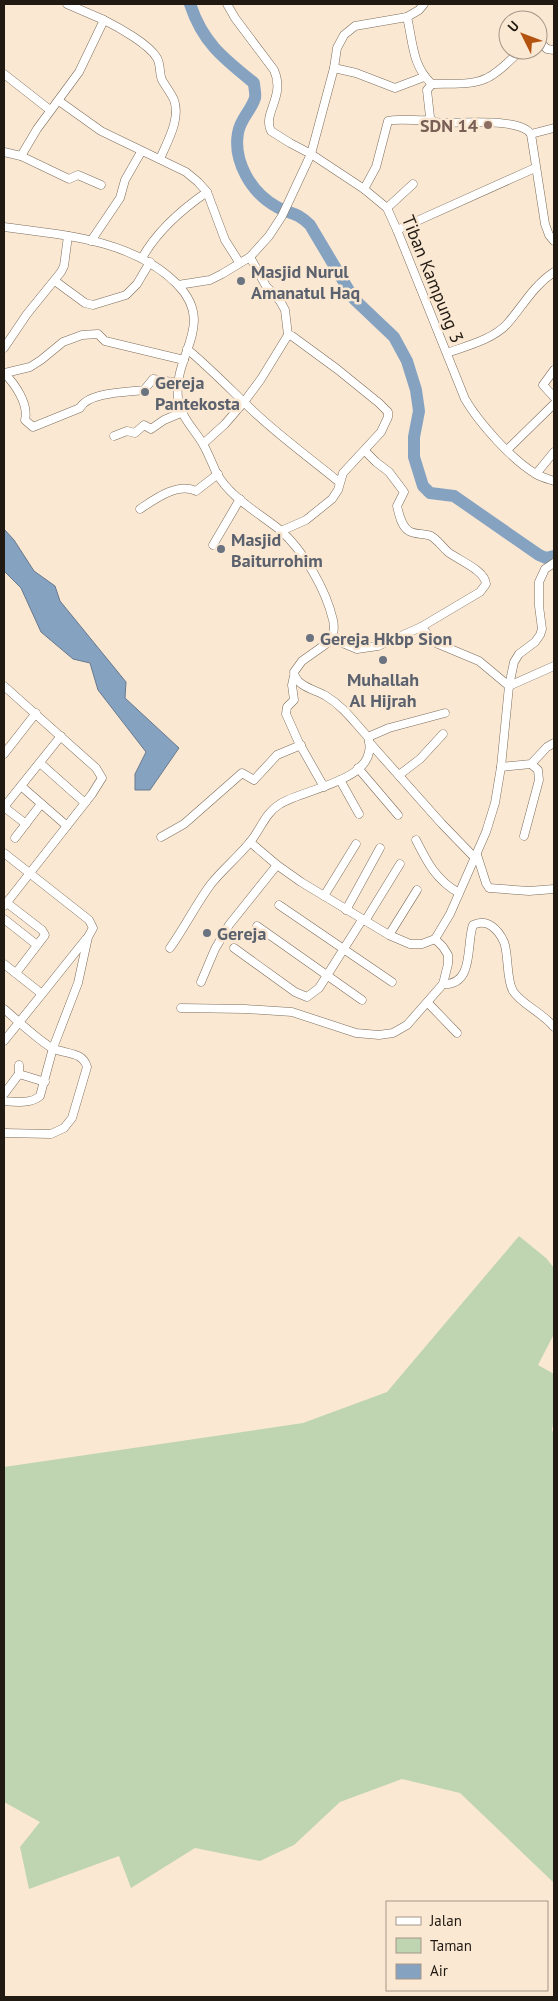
<svg xmlns="http://www.w3.org/2000/svg" width="558" height="2001" font-family="'PT Sans',sans-serif">
<style>
.green{fill:#bfd5b2}
.water{fill:#86a2c1;stroke:#68798d}
.lines{fill:none;stroke-linecap:round;stroke-linejoin:round}
.river{stroke:#86a2c1;stroke-width:12}
.street-casing{stroke:#7d6d5a;stroke-width:9}
.street{stroke:#fff;stroke-width:8}
.education-dot{fill:#8d6e63;stroke:#fae8d3;stroke-width:2}
.worship-dot{fill:#6b7280;stroke:#fae8d3;stroke-width:2}
.labels{text-anchor:middle;dominant-baseline:central;stroke-width:5;stroke-linejoin:round;paint-order:stroke}
.education-label{font-size:18px;font-weight:bold;fill:#785e54;stroke:#fae8d3;text-anchor:end}
.worship-label{font-size:18px;font-weight:bold;fill:#5b616d;stroke:#fae8d3;text-anchor:start}
.street-label{font-size:18px;fill:#211a13;stroke:#fae8d3}
</style>
<rect width="100%" height="100%" fill="#fae8d3"/>
<path class="green" d="M519 1236 546 1258 554 1268V1334L538 1365 554 1374V1418L552 1430 554 1434V1883L460 1793 402 1779 340 1802 294 1845 260 1861 195 1848 131 1888 119 1856 29 1889 20 1847 40 1822 4 1802V1467L303 1423 387 1392Z"/>
<path class="water" d="M4 529 14 540 34 571 55 586 60 601 126 682 125 698 179 748 150 790H135V774L146 752 98 690 90 663 73 659 41 632 21 588 4 571Z"/>
<g class="lines">
<path class="river" d="M190 4C203 43 223 58 254 83 254 87 256 94 255 98 251 111 240 119 238 133 233 161 251 193 277 207 291 215 296 211 310 225L354 299 394 337 407 361 416 390 419 411 414 437V457L423 486 430 493 454 496 539 555 546 558 554 556"/>
<defs>
<g id="street">
<path d="M227 4 235 18 274 70C286 97 262 113 271 131L290 143 311 154 364 189 387 208 397 230 465 399C479 423 512 460 536 474 541 477 548 479 554 481"/>
<path d="M407 17C413 42 412 66 432 84 449 83 471 86 487 78 500 72 511 59 521 50"/>
<path d="M104 20C118 27 149 44 157 58 161 65 159 73 162 80 166 87 171 93 174 100 181 119 167 142 160 159"/>
<path d="M538 40 547 49 554 50"/>
<path d="M334 68 356 73 395 88 424 77"/>
<path d="M4 74 50 110"/>
<path d="M432 84 427 90 430 117 433 122C454 125 519 116 531 134L545 224 549 235 554 241"/>
<path d="M59 101 101 131 186 172 198 182 207 192 225 240 239 262"/>
<path d="M531 134 554 128"/>
<path d="M4 152 21 156 69 179 78 175 101 185"/>
<path d="M21 156 37 129 79 72 104 20 67 4"/>
<path d="M364 189 376 167 388 121C395 118 421 121 431 120"/>
<path d="M387 208 413 184"/>
<path d="M4 227C63 235 132 239 177 284 217 325 173 354 178 398 180 416 194 429 203 444 208 453 212 463 216 472 229 497 259 513 280 530 304 551 326 590 333 620 335 626 333 633 333 639L302 661 294 672C295 686 316 690 326 696 344 707 354 722 368 737 382 781 304 788 280 804 265 813 261 829 250 842 238 857 223 869 211 884 196 904 185 927 170 948"/>
<path d="M397 230 535 168"/>
<path d="M91 241 120 198 125 180 141 152"/>
<path d="M142 258C157 231 181 210 207 192"/>
<path d="M55 281 85 303 93 305 126 295 137 284 150 262"/>
<path d="M178 285 210 280 222 274 250 257 269 236 282 216 311 154 334 68 337 48 344 35 355 26 407 17 419 10 424 4"/>
<path d="M4 348 27 314 61 272 64 266 68 236"/>
<path d="M187 349C210 368 231 390 252 410 279 436 310 458 339 482"/>
<path d="M447 353C466 346 492 340 507 324 523 306 533 286 554 272"/>
<path d="M554 370 543 385 554 397"/>
<path d="M4 373C15 384 29 404 25 420L33 427 80 408C88 392 128 392 144 390L153 379 178 383"/>
<path d="M5 373 30 367 41 360 63 342 82 335 98 334 105 341 184 360"/>
<path d="M114 436 127 431 135 433 144 425 151 429 164 420 183 412"/>
<path d="M203 444 225 424 244 402 261 379 288 335 285 310 280 301 266 286 250 257"/>
<path d="M507 450 554 404"/>
<path d="M536 474 554 452"/>
<path d="M140 509C155 499 178 482 196 491L218 474"/>
<path d="M281 531 306 520 332 499 338 490 343 473 381 432 388 417V412L379 403 337 369 292 336 288 335"/>
<path d="M213 545 240 499"/>
<path d="M421 627 436 643 479 661 509 686 554 666"/>
<path d="M333 639 357 649 378 646 421 627 480 592 486 584C485 570 458 560 448 552 442 547 438 540 431 536 424 533 415 535 409 531 401 526 399 514 397 506L404 492 389 472 376 462 365 451"/>
<path d="M294 676 292 685 294 700 287 707 286 714 299 743 324 787"/>
<path d="M4 686 96 768 102 778 92 794 4 906"/>
<path d="M368 737 389 728 445 713"/>
<path d="M369 742 442 824 475 858"/>
<path d="M4 754 36 713"/>
<path d="M40 763 85 803"/>
<path d="M501 767 531 764 547 747 554 743"/>
<path d="M358 768 398 815"/>
<path d="M399 775 420 759 443 734"/>
<path d="M340 780 359 814"/>
<path d="M21 786 67 826"/>
<path d="M4 807 61 736"/>
<path d="M4 807 26 824"/>
<path d="M524 836 539 780 538 770 531 764"/>
<path d="M161 837 184 824 242 773 254 780 277 755 301 745"/>
<path d="M15 838 41 804"/>
<path d="M416 840C427 862 436 880 459 893"/>
<path d="M250 842 277 865 301 882 389 935 410 944H422L435 939 450 914 486 832 495 803 501 767 509 686 514 662 519 654 535 642 540 635 542 629 539 606V582L545 569 554 563"/>
<path d="M4 853 89 920 93 928 88 937 78 983 53 1048 40 1096C31 1104 15 1102 4 1101"/>
<path d="M477 855 486 883 489 888 529 891 554 889"/>
<path d="M324 896 356 844"/>
<path d="M7 903 42 930 45 935 16 973"/>
<path d="M279 905 392 982"/>
<path d="M346 910 380 848"/>
<path d="M4 919 37 945"/>
<path d="M365 921 400 864"/>
<path d="M257 926 362 1000"/>
<path d="M389 935 417 890"/>
<path d="M234 948 295 992 307 997 319 988 362 920"/>
<path d="M4 964 42 994 4 1041"/>
<path d="M201 982 215 949 229 925 277 865"/>
<path d="M443 984C475 986 466 942 473 925 487 918 498 929 504 942 509 956 506 979 513 991 521 1004 543 1013 554 1027"/>
<path d="M42 994 86 939"/>
<path d="M428 1003 457 1033"/>
<path d="M181 1008 245 1009 292 1012 356 1033 379 1035 393 1033 407 1025 443 984 448 964V955L443 947 435 939"/>
<path d="M4 1009C16 1019 41 1043 54 1049 67 1054 83 1052 87 1067L72 1118 64 1128 51 1134 4 1133"/>
<path d="M19 1065V1074L45 1082"/>
<path d="M4 1094 19 1074"/>
</g>
</defs>
<use href="#street" class="street-casing"/>
<use href="#street" class="street"/>
</g>
<circle class="education-dot" cx="488" cy="125" r="5"/>
<g class="worship-dot">
<circle cx="241" cy="281" r="5"/>
<circle cx="145" cy="392" r="5"/>
<circle cx="221" cy="549" r="5"/>
<circle cx="310" cy="638" r="5"/>
<circle cx="383" cy="660" r="5"/>
<circle cx="207" cy="933" r="5"/>
</g>
<g class="labels">
<g class="education-label">
<text x="478" y="125">SDN 14</text>
</g>
<g class="worship-label">
<text x="251" y="271">Masjid Nurul<tspan x="251" dy="21">Amanatul Haq</tspan></text>
<text x="155" y="382">Gereja<tspan x="155" dy="21">Pantekosta</tspan></text>
<text x="231" y="539">Masjid<tspan x="231" dy="21">Baiturrohim</tspan></text>
<text x="320" y="638">Gereja Hkbp Sion</text>
<text x="383" y="679" text-anchor="middle">Muhallah<tspan x="383" dy="21">Al Hijrah</tspan></text>
<text x="217" y="933">Gereja</text>
</g>
<g class="street-label">
<text transform="translate(433 279) rotate(68)">Tiban Kampung 3</text>
</g>
</g>
<rect width="558" height="2001" fill="none" stroke="#211a13" stroke-width="10"/>
<rect x="386" y="1901" width="162" height="90" fill="#fae8d3" stroke="#a39686"/>
<rect x="396" y="1917" width="25" height="8" fill="#ffffff" stroke="#a39686"/>
<text x="430" y="1926" font-size="15" fill="#211a13">Jalan</text>
<rect x="396" y="1938" width="25" height="15" fill="#bfd5b2" stroke="#a39686"/>
<text x="430" y="1951" font-size="15" fill="#211a13">Taman</text>
<rect x="396" y="1964" width="25" height="15" fill="#86a2c1" stroke="#a39686"/>
<text x="430" y="1976" font-size="15" fill="#211a13">Air</text>
<g transform="translate(523 35) rotate(312)"><circle r="24" fill="#fae8d3" stroke="#a39686"/>
<path d="M0-4L9 19L0 12L-9 19Z" fill="#b4530f"/>
<text y="-8" font-size="14" font-weight="bold" text-anchor="middle" fill="#211a13">U</text>
</g>
</svg>
